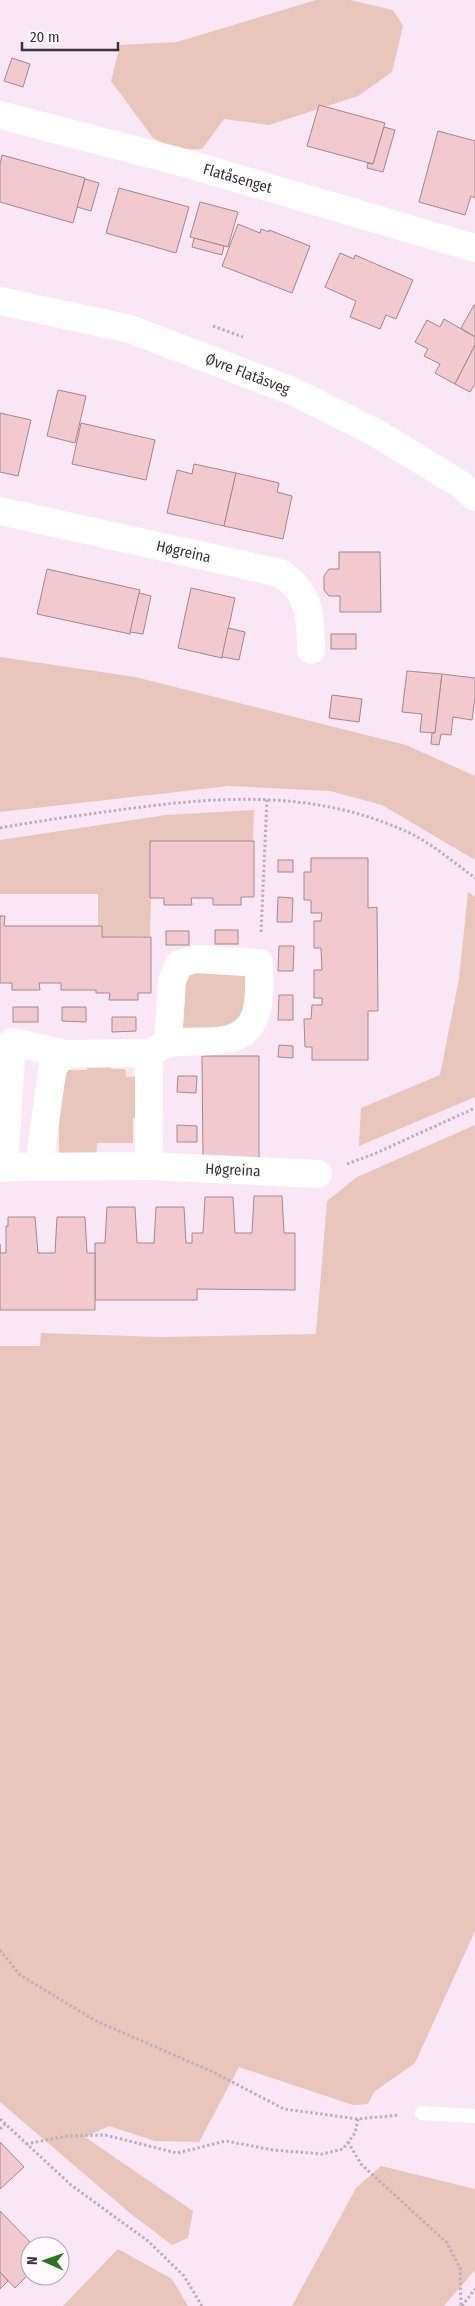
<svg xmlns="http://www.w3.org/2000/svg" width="475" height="2306" font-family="'Fira Sans Condensed',sans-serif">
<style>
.green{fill:#e8c6bb}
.building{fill:#f2c9cf;stroke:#a08a8d}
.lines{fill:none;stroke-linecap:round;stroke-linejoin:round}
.path{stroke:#beafba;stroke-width:3;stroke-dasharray:2.5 2.5;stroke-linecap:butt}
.service{stroke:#fff;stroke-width:14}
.minor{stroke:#fff;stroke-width:28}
.tertiary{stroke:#fff;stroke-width:28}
.labels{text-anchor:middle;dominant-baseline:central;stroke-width:4.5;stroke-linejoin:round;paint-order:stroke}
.street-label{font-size:15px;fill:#393237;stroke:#fdf9fc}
</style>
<rect width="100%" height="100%" fill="#f9e7f5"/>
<g class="green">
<path d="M316 0H350L393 10 403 26 392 72 358 96 269 125 224 119 202 149 177 150 153 138 111 81 120 45 177 42Z"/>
<path d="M0 657 135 677 406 745 475 776V860L382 805 330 791 229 786 0 812Z"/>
<path d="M254 810 253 844 152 843 150 936 98 937V894H0V840L166 815Z"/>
<path d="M468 892 475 897V1097L359 1146 361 1108 440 1075 459 979Z"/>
<path d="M190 971 248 973 247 1015 232 1032 180 1030 181 1003H185L179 986Z"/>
<path d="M87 1060H111V1069H125L126 1077 140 1076V1118H133V1143H97L96 1158H59V1094L68 1070H87Z"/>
<path d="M475 1125V1931L415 2063 374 2092 368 2104 353 2105 239 2067 199 2142 155 2141 109 2126 85 2137 193 2211 188 2238 172 2245 131 2214 0 2102V1346H40L41 1333 159 1337 316 1334 327 1201 357 1177Z"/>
<path d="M381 2166 475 2189V2270L444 2306H292L356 2188Z"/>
<path d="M118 2249 172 2279 188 2306H63Z"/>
</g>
<g class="building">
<path d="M12 58 30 64 23 87 4 81Z"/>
<path d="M319 105 385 123 373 164 307 146Z"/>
<path d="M384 127 395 130 383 172 367 168 368 163 373 164Z"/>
<path d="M438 131 475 141V198L471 196 465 215 419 202Z"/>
<path d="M2 155 85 178 73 223 0 202V164Z"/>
<path d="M85 179 99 183 91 211 77 207Z"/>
<path d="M119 188 189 207 176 253 106 233Z"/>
<path d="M200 202 238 212 228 247 190 237Z"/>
<path d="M238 224 260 233 261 229 269 232V230L310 246 292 293 222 266Z"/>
<path d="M194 238 224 246 222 255 192 247Z"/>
<path d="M340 253 354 259 355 255 413 280 396 319 386 315 380 329 350 317 356 301 325 287Z"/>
<path d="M474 305H475V337L461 328Z"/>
<path d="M444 319 475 337V345L455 384 435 373 440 364 424 356 428 349 415 342 427 320 440 327Z"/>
<path d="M475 345V384L470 392 455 384Z"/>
<path d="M58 390 86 396 75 443 47 436Z"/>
<path d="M0 413 31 420 18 476 0 472Z"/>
<path d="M81 423 155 440 146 480 72 464Z"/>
<path d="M194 464 236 473 224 526 167 513 177 470 192 474Z"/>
<path d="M236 473 279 483 277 492 292 496 283 539 224 526Z"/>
<path d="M339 552H380L381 612H340V596H329L324 590V576L329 569H339Z"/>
<path d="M47 569 140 590 130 634 37 614Z"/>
<path d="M191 588 235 598 222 658 178 648Z"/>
<path d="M139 593 151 596 143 634 130 632Z"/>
<path d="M228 628 245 632 239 660 222 657Z"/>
<rect x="331" y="634" width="25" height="15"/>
<path d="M407 671 442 674 435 733 420 732 422 714 402 712Z"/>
<path d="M442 674 475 678V697L472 720 453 717 451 735 441 734 439 745 431 744 432 733H435Z"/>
<path d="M332 695 362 699 359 722 329 718Z"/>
<path d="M150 841H254V897H241V905H213V898H191L192 905H164V898H150Z"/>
<path d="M311 858H368V908L377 907 378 1011H368V1060H312V1047H305L304 1019H311L312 1005H322V998H314V970H322L321 948H314V921H321L322 913H311V900H304V872H311Z"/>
<rect x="278" y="860" width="15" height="12"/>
<path d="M278 897 293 898 292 922H277Z"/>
<path d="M0 916H5L4 926H102V937H151V993H138V1000H109L110 993H96V990H61V983H39L40 990H12V983H0Z"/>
<rect x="215" y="930" width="23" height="14"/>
<rect x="166" y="931" width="23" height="14"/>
<path d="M279 946H294L293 971H278Z"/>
<path d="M279 995H293V1020H278Z"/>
<rect x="13" y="1007" width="25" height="15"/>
<path d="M62 1007H86V1022L62 1021Z"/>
<path d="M112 1017H136V1031L112 1032Z"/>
<path d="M279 1045 293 1046V1058L278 1057Z"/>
<path d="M202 1056H259V1159L203 1160Z"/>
<path d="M178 1076H197L196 1093 177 1092Z"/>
<path d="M177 1125 197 1126V1142H177Z"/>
<path d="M254 1196H282L284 1233H295V1290L197 1289V1300H95V1243H105L107 1207H135L137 1243H154L156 1207H184L186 1243H192V1233H203L205 1197H233L235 1233H252Z"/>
<path d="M8 1217H35L38 1253H55L57 1217H85L87 1253H95V1310H0V1244V1253H6V1226H8Z"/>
<path d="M0 2142 24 2167 0 2189Z"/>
<path d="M0 2211 34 2246H30V2273L15 2288 0 2272Z"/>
<path d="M0 2272 8 2281 0 2289Z"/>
</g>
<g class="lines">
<g class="path">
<path d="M213 326 243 337"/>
<path d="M0 828C37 821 75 816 112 811 211 797 308 788 403 830 429 841 452 861 475 878"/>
<path d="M261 932 267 799"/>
<path d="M347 1164 374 1154 475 1108"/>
<path d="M0 1950 20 1975 96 2021 213 2072 284 2109 358 2119 399 2115"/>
<path d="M0 2119 71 2185 148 2241 184 2276 202 2306"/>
<path d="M0 2129 5 2124"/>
<path d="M348 2142 361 2164 447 2243 460 2268 461 2306"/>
<path d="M26 2144 67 2136 105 2135 177 2153 226 2141 273 2150 322 2154 343 2149 355 2133 358 2119"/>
<path d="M462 2306 475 2289"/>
</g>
<path class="service" d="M422 2113 475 2116"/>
<g class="minor">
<path id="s1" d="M0 115 185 163 475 248"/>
<path id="s2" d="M0 511 280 573C311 593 310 616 311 650"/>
<path d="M39 1166 53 1065 66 1054 149 1053"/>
<path id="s3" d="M149 1166 318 1174"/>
<path d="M0 1167 149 1166V1053C156 1050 163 1044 170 1043 199 1038 242 1051 255 1016 261 1000 259 980 259 963L195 959 179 964 172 981 168 1043"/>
<path d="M4 1168 12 1042 66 1054"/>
</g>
<path class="tertiary" id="s4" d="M0 301 130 329 292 391 376 433 460 484 475 497"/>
</g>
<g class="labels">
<g class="street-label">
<text stroke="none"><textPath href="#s1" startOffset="246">Flatåsenget</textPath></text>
<text stroke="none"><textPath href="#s4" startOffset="259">Øvre Flatåsveg</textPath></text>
<text stroke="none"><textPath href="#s2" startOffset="188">Høgreina</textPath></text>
<text stroke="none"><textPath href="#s3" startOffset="84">Høgreina</textPath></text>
</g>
</g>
<g transform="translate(45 2261) rotate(272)"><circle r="24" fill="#fdf9fc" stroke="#afa9ad"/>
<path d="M0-4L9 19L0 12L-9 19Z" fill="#2b761b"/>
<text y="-8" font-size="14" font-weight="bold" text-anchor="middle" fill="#393237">N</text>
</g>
<path d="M22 42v8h96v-8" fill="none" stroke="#393237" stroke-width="2.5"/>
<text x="30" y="42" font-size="15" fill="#393237" stroke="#fdf9fc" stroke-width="4" paint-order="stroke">20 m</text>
</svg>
